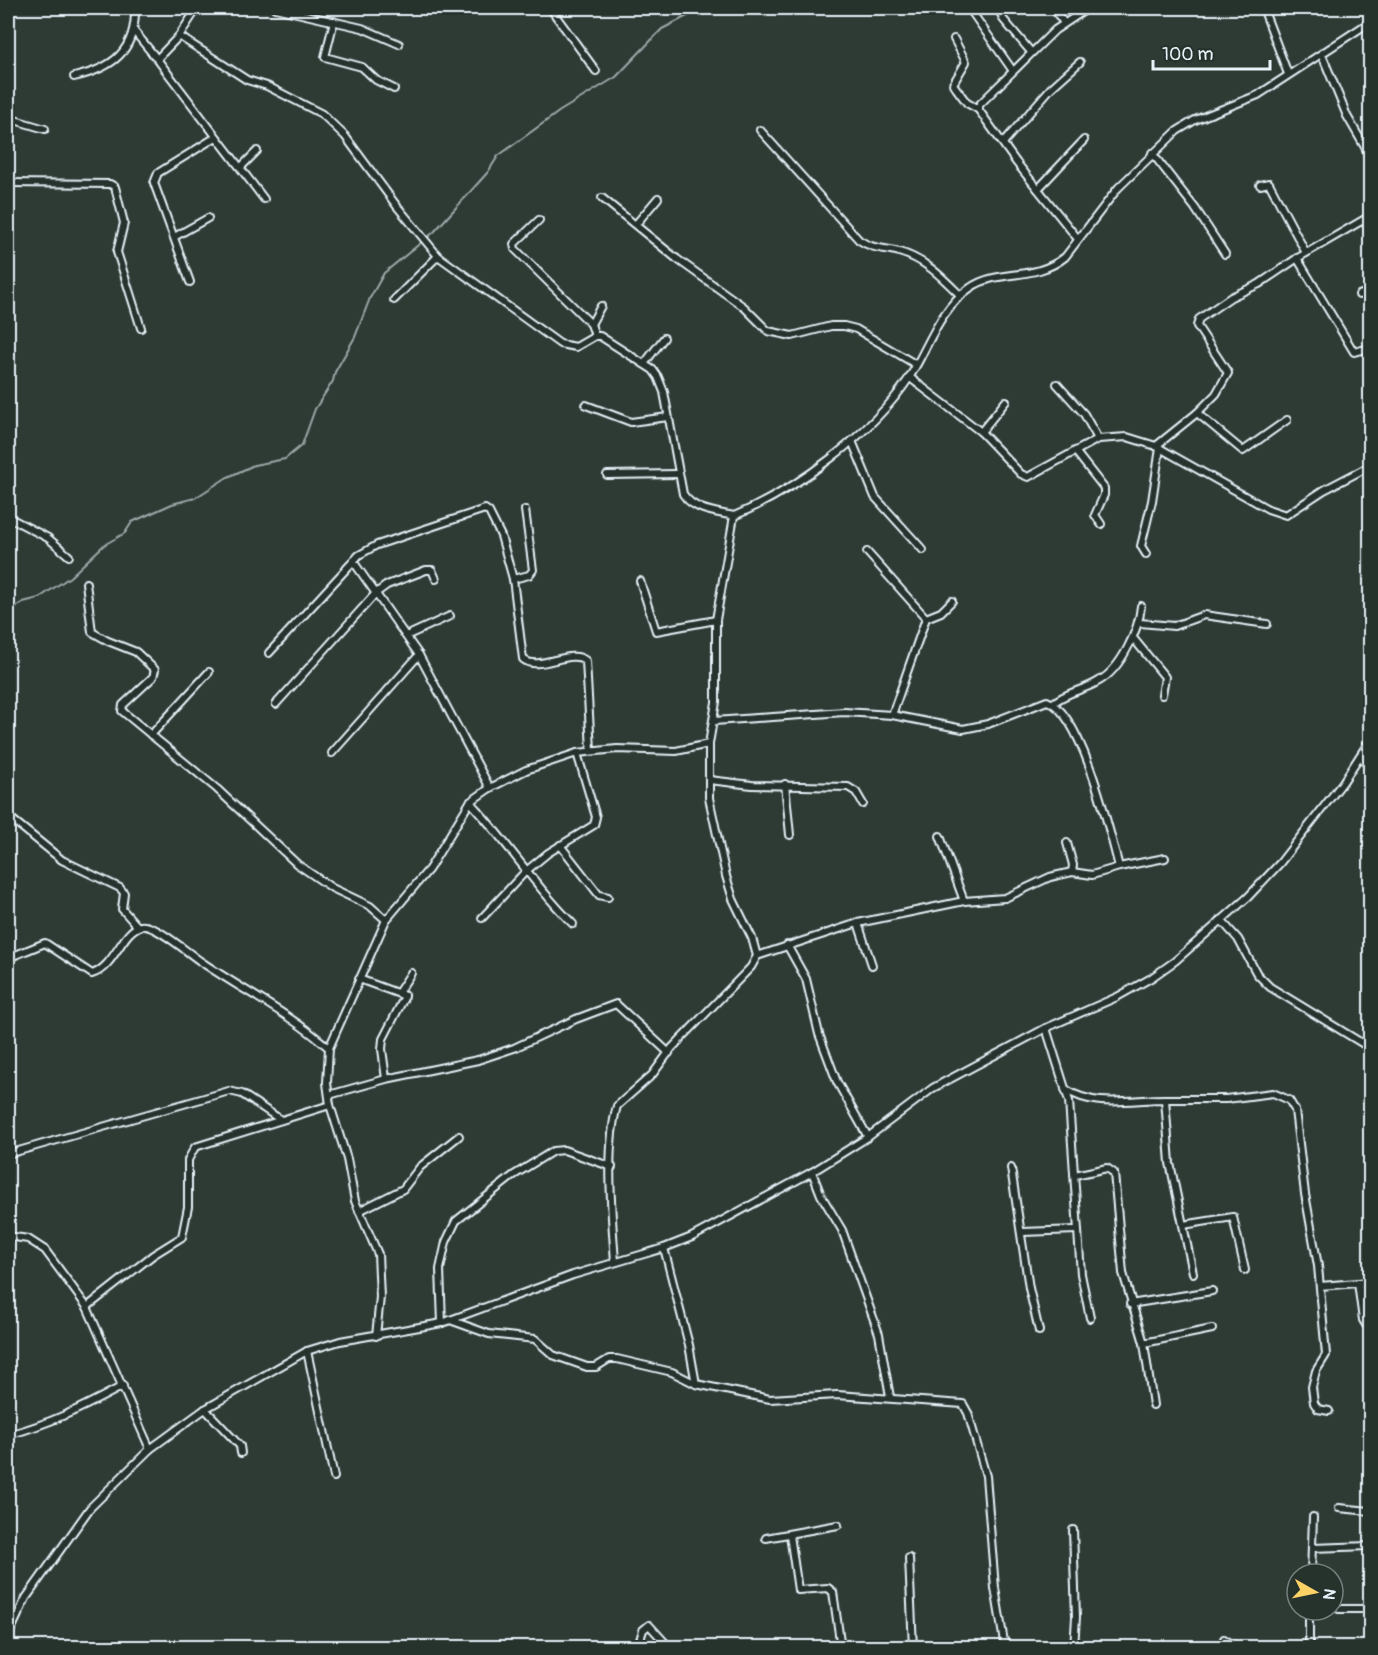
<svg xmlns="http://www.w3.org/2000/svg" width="1378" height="1655" font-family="Pangolin,sans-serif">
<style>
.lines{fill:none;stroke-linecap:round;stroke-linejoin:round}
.stream{stroke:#9da8a9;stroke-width:2}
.street-casing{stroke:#e8f1f8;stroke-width:10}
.street{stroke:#26332d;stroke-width:6}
</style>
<rect width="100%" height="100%" fill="#2e3b35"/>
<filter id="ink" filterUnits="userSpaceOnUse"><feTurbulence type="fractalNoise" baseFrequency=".0167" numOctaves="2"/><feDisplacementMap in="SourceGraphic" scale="12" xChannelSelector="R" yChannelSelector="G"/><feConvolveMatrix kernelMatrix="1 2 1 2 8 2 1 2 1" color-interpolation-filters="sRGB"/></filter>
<g filter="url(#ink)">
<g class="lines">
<path class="stream" d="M8 613 23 602 39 598 70 577 104 545 125 533 132 522 172 504 195 498 226 478 254 465 285 459 302 445 315 409 333 381 335 372 355 337 370 298 384 273 434 232 488 172 498 156 560 111 616 77 662 29 693 13 698 8"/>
<defs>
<g id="street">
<path d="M275 8 362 28 399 44"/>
<path d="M550 8 596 71"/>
<path d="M969 8 1013 71"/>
<path d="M1053 8 1064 23"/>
<path d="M1263 8 1288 74"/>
<path d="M999 9 1003 19 1031 52"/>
<path d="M334 21 325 57 362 67 376 80 394 89"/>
<path d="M134 31 157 59 179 36 196 10"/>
<path d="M179 36 247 80 267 86 322 114 345 136 396 205 438 256 560 344 576 347 595 336H600L653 370 658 377 664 392 683 494C694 511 716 512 734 516"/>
<path d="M954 39 966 62 953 84 967 103 978 109"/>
<path d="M1322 55 1347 116 1366 149 1370 163"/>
<path d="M157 59 264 199"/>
<path d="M74 77C113 68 136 51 135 8"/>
<path d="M8 118 45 129"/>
<path d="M760 130 859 240C872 249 885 248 899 252 925 259 943 278 961 296"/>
<path d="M1003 143 1051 88 1080 62"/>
<path d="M1152 153 1195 208 1225 254"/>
<path d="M241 167 257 151"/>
<path d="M8 183 110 184 115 187 124 223 117 252 141 328"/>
<path d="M1260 185 1269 183 1306 253"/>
<path d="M1038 189 1084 140"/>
<path d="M602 198 677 259 744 307 768 331 792 336 831 326H844L856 329 915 364"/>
<path d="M539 220 514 244 515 249 591 324 595 336"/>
<path d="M1365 220 1370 228"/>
<path d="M636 224 658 198"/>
<path d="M176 236 208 218"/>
<path d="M1078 239 1016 162 978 109 980 104 1055 30 1088 8"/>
<path d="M1297 258 1354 352 1370 348"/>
<path d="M190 282 154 183 158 173 216 137"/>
<path d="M1359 295 1370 291"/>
<path d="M394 300 438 256"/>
<path d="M591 324 601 306"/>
<path d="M644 364 664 338"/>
<path d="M909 377 981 432 1021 474 1028 477 1098 439 1127 437 1156 446 1268 509 1286 515 1324 490 1370 466"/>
<path d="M1057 384 1084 414 1098 439"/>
<path d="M586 405 631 422 668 417"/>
<path d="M1197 413 1216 394 1228 373 1197 326 1199 319 1231 297 1259 284 1296 259 1370 216"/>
<path d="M981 432 1006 401"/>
<path d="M852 441 875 497 923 550"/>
<path d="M1156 446 1197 413 1243 451 1287 420"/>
<path d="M1075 451 1104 488V495L1095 515 1101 524"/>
<path d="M607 475 677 474"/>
<path d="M8 517 48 538 69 556"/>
<path d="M867 552 926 618 892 715"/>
<path d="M1146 554 1141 546 1152 501 1160 448"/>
<path d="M353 561 419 655 490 788"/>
<path d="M513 579 529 575 533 570 525 510"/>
<path d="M640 581 656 631 716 620"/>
<path d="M86 583 92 632 108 641 136 652 155 670 153 677 123 705 122 711 217 789 297 864 332 888 370 906 386 920"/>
<path d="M926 618 941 612 952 601"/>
<path d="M1140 623 1174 626 1204 615 1267 624"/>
<path d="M406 636 450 616"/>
<path d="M1133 638 1165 677 1162 695"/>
<path d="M269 653 359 555 377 545 485 509 489 512 501 536 513 579 523 659C539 673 571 647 586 661L591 750"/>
<path d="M1053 703C1071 690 1083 691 1099 681 1121 669 1139 630 1141 606"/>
<path d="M276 704 376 593 387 585 426 570H432L436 579"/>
<path d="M714 721 844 712 892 715 963 729 988 724 1047 701C1082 712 1110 833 1119 867L1165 858"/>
<path d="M151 735 209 672"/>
<path d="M332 753 419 655"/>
<path d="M1360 756 1370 767"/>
<path d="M709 780 752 785 848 787 856 792 863 804"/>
<path d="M785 784 790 835"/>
<path d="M470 802C508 842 534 886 573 924"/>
<path d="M8 816 62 860 120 888 124 893 122 909 138 927"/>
<path d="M940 836 964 901"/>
<path d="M560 845 599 895 608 897"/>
<path d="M1072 872 1092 875 1119 867"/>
<path d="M482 918 525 872 548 853 594 825 596 817 577 753"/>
<path d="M1221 920 1238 939 1257 974 1270 987 1370 1048"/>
<path d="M858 923 872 965"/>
<path d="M787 945 806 979 819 1034 837 1082 868 1137"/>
<path d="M757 956 858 923 964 901 1005 898 1050 877 1072 872 1073 865 1067 843"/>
<path d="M8 958 45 943 92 974C115 967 122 930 141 926 155 923 190 955 203 963 246 992 290 1014 329 1048"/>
<path d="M359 979 405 996 383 1039 382 1049 386 1079"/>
<path d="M398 993 411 973"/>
<path d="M1046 1028 1069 1101 1081 1274 1090 1318"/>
<path d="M1065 1089C1095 1109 1131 1099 1165 1099L1170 1163 1193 1273"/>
<path d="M329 1095 386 1079 478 1060 514 1048 576 1019 616 1004 669 1053"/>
<path d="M1165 1099H1226L1273 1093 1289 1100 1295 1110 1305 1194 1318 1266 1326 1355 1316 1371 1312 1387 1314 1403 1318 1409 1329 1411"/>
<path d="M8 1154 229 1091 242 1094 281 1120"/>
<path d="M1011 1168 1029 1288 1039 1331"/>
<path d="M812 1172 821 1195 842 1230 879 1334 890 1397"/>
<path d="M1075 1175 1107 1168 1114 1173 1123 1273 1144 1343 1153 1405"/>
<path d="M359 1211 403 1189 420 1167 459 1136"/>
<path d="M1183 1225 1233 1217 1245 1270"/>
<path d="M1023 1232 1077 1230"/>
<path d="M8 1236 28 1239 45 1250 87 1307 150 1449"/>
<path d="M664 1248 689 1345 696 1384"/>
<path d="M615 1262C612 1217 605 1149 617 1106L652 1075 672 1048 751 967 757 956 752 938 733 899 726 876 709 798V744L716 702V620L734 516C796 490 872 434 909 378 928 348 939 309 970 288 998 268 1034 282 1065 257L1118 188 1177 131 1195 120 1258 95 1370 22"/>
<path d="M1358 1283 1363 1320 1370 1331"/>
<path d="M1320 1286 1370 1282"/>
<path d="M1130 1304 1212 1291"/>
<path d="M87 1307 153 1255 182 1237 188 1207V1160L195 1147 330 1105"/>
<path d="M450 1320 489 1334 535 1339 553 1355 587 1367H596L609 1359H617L672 1372 696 1384 770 1399 837 1395 963 1404 968 1413 986 1476 995 1588 1005 1648"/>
<path d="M442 1323 440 1269 446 1242 456 1221 514 1175 553 1151 564 1150 612 1167"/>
<path d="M376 1336 380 1297 378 1254 355 1201 347 1159 330 1105 327 1083 329 1048 386 920 429 869 470 802 490 788 526 770 577 753 617 749 676 751 709 744"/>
<path d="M1144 1343 1212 1329"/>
<path d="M307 1351 334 1477"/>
<path d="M205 1409 240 1446 241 1453"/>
<path d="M8 1435C52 1423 82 1408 123 1386"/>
<path d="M1339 1508 1370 1511"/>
<path d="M1073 1530 1076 1617 1074 1648"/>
<path d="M790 1535 798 1590 828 1588 833 1592 841 1648"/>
<path d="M766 1538 838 1525"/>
<path d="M1312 1548 1370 1546"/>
<path d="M909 1558 913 1648"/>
<path d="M1311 1574 1313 1517"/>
<path d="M1333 1606 1339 1609H1370"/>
<path d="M8 1636 26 1598 90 1508 150 1449 205 1409 307 1351 340 1341 442 1323 573 1275 664 1248 692 1237 812 1172 868 1137 933 1088 1046 1028 1117 997 1151 978 1175 961 1248 897 1280 863 1343 782 1370 740"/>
<path d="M1224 1639 1238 1648"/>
<path d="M640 1640 643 1630 649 1625 670 1648"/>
<path d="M1309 1648V1610"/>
</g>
</defs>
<use href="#street" class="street-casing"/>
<use href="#street" class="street"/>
</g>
</g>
<rect width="1378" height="1655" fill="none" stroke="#26332d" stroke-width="30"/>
<rect x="15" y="15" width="1348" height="1625" fill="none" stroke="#e8f1f8" stroke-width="2" filter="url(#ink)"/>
<g transform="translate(1315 1592) rotate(99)"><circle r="28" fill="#26332d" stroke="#747f7e" stroke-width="1.5"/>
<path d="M0-4.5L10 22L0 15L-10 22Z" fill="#ffd166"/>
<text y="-9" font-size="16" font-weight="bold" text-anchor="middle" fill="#e8f1f8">N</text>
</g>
<path d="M1153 60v9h117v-9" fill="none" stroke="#e8f1f8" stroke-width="3"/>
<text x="1162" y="60" font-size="18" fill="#e8f1f8" stroke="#26332d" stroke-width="4.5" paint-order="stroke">100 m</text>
</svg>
